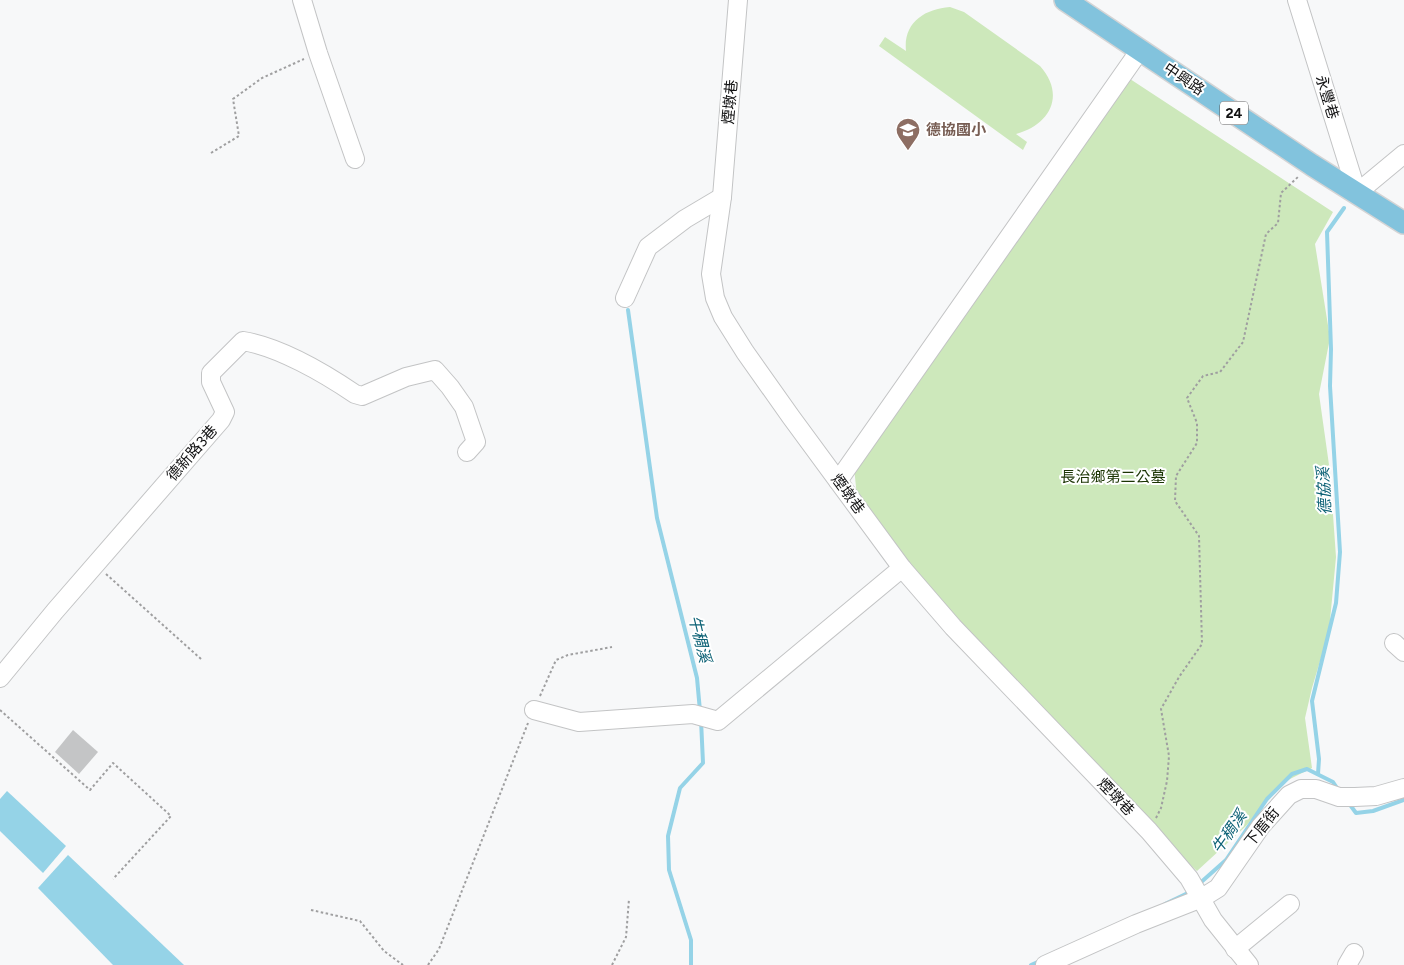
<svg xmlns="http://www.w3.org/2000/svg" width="1404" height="965" font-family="Figtree,'Noto Sans TC',sans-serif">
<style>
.green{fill:#cde8bb}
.water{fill:#95d3e7}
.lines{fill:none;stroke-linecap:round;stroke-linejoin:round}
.stream{stroke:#95d3e7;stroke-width:4}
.building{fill:#c4c5c6}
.minor-casing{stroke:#c3c4c5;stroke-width:20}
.major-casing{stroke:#d4d4d5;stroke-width:24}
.path{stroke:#9f9fa0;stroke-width:2;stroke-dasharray:2.5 2.5;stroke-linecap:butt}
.minor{stroke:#fff;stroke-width:18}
.major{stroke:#82c3dd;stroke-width:21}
.labels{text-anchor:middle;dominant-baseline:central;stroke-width:4;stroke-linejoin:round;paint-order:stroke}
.shield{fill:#fff;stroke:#59595a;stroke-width:1}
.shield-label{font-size:14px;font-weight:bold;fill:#121213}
.street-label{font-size:15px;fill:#121213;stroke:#fff}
.education-label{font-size:15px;font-weight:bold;fill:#785e54;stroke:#fff;text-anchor:start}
.park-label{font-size:15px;fill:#1b3403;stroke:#fff}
.water-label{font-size:16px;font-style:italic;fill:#0d6276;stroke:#fff}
</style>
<rect width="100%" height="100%" fill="#f7f8f9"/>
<g class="green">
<path d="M950 7 964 12 1040 66C1066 95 1050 125 1016 134L1027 142 1023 150 879 46 885 37 906 51C903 23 924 9 950 7Z"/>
<path d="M1127 77 1333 212 1315 244 1330 338 1319 394 1330 472 1336 557 1329 631 1312 688 1305 718 1312 768 1282 783 1246 826 1197 871 1142 821 951 620 857 497 854 467Z"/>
</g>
<g class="water">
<path d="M7 791 66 846 43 873 0 831V799Z"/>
<path d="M68 855 184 965H113L38 888Z"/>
</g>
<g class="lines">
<g class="stream">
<path d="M628 310 657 518 697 678 700 711"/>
<path d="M1318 774 1319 759 1312 701 1336 603 1340 552 1330 386 1331 349 1327 232 1344 208"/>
<path d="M1348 802 1356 813 1373 811 1404 800"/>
<path d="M1199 884 1226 860 1267 799 1292 774 1307 769 1333 782 1339 791"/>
<path d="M1165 904 1190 892"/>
<path d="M691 965V940L669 870 668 836 680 788 703 763 701 720"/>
<path d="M1031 965 1040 961"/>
</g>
</g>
<path class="building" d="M73 730 98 752 79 774 55 752Z"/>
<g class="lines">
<defs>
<g id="minor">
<path d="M302 0 318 53 355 159"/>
<path d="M738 0 722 197 711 274 715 298 723 317 745 352 791 417 902 568 953 627 1149 831 1189 878 1213 920 1249 965"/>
<path d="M1297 0 1357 193 1404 154"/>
<path d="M625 298 648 247 685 219 722 197"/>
<path d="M838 481 1140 50"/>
<path d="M1394 643 1404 652"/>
<path d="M0 678 55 611 221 420 225 412 211 382V373L243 341C279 347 324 373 355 394L362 396 406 377 435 370 450 387 464 407 476 442 467 452"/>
<path d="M534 710 579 722 693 714 718 721 902 568"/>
<path d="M1235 949 1290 904"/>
<path d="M1045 965 1136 924 1202 898 1218 888 1261 826 1289 795 1301 789H1316L1339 797H1355L1376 796 1404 788"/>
<path d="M1347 965 1354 953"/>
</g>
<path id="major" d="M1065 0 1312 165 1404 223"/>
</defs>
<use href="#minor" class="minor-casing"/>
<use href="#major" class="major-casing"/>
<g class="path">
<path d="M211 153 239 136 233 99 262 78 304 59"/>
<path d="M106 574 201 659"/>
<path d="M540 696 556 660 568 655 612 647"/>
<path d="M0 710 90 790 113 763 171 816 113 879"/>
<path d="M1156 818 1161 808 1167 781 1169 756 1161 709 1179 677 1202 644 1199 536 1175 501 1176 476 1197 443V423L1187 398 1203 376 1220 372 1243 342 1266 234 1278 223 1281 193 1299 176"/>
<path d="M311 910 360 921 384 951 403 965"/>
<path d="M428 965 439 949 528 723"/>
<path d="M612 965 626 937 629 899"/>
</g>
<use href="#minor" class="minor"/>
<use href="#major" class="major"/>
</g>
<defs>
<symbol id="school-pin" viewBox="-11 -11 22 30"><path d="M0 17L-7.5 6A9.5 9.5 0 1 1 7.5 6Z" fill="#8d6e63" stroke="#fff"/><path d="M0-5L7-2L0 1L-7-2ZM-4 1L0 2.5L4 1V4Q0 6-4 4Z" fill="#fff"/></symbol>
</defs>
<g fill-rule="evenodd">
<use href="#school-pin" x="894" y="116" width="28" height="38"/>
</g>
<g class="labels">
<rect class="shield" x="1220" y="101.5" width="28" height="23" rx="4"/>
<g class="shield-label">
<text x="1234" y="113">24</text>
</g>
<g class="street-label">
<text transform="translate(1184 79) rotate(34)">中興路</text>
<text transform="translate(1327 97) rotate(73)">永豐巷</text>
<text transform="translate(730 102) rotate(-85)">煙墩巷</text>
<text transform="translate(192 453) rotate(-49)">德新路3巷</text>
<text transform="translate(848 494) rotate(54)">煙墩巷</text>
<text transform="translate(1116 797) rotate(46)">煙墩巷</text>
<text transform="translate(1262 827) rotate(-51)">下厝街</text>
</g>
<g class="education-label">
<text x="926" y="130">德協國小</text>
</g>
<g class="park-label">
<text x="1113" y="477">長治鄉第二公墓</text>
</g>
<g class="water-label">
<text transform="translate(1324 491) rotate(-93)">德協溪</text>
<text transform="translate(700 639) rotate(76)">牛稠溪</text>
<text transform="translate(1229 832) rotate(-55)">牛稠溪</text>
</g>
</g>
</svg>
